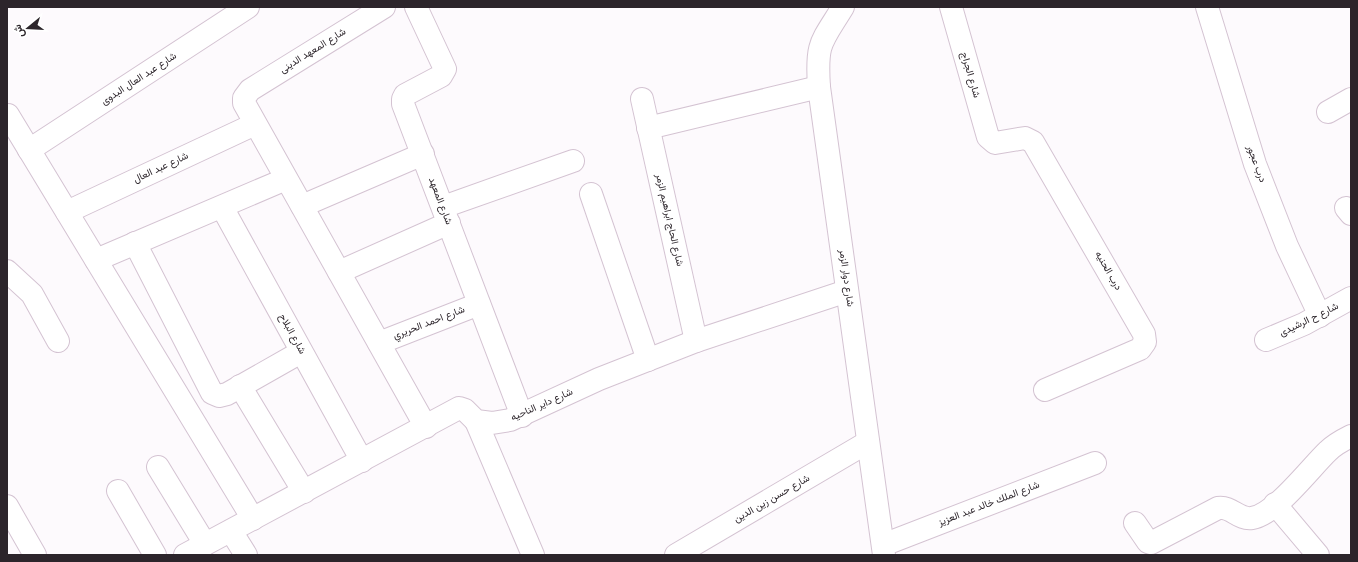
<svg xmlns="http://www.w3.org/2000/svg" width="1358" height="562" font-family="Georgia,Vazirmatn,serif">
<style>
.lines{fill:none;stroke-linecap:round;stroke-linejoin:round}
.street-casing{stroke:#d4c3d2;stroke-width:24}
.street{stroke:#fff;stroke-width:22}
.labels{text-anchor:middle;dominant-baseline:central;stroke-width:3.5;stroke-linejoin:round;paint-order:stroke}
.street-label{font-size:10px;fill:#2c252b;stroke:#fff}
</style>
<rect width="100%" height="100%" fill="#fdfafd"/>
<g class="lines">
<defs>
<g id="street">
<path d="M384 7 250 90 244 98V103L426 427"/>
<path d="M416 7 445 69 441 76 405 95 403 99V104L522 416"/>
<path d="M843 7C821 43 816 42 819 87L884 555"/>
<path d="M951 7 988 137 995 143 1025 138 1033 142 1144 334 1145 342 1140 349 1045 390"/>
<path d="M1207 7 1255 164 1287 246 1320 316"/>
<path d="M642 99 696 341"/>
<path d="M1328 112 1351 99"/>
<path d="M8 115 253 519"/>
<path d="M648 128 819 87"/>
<path d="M29 150 248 7"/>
<path d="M591 194 648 360"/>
<path d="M302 206 423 154"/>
<path d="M222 207 362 461"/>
<path d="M443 207 573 161"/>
<path d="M1346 208 1351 214"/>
<path d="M67 212 255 124"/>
<path d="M135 243 212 393 219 396 227 394 301 352"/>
<path d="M96 260 286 179"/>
<path d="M7 271 32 294 58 341"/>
<path d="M339 272 449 223"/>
<path d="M1266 340 1304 324 1351 298"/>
<path d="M379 343 479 304"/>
<path d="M240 386 304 492"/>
<path d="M476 421 533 555"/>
<path d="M158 467 205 544"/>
<path d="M118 491 155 555"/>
<path d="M1275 504 1318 555"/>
<path d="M7 506 35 555"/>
<path d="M1135 523 1148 542 1151 543 1218 508C1232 506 1238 520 1252 518 1275 515 1311 467 1328 451 1335 444 1343 440 1351 436"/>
<path d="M231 531 246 555"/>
<path d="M883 545 1095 463"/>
<path d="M185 555 459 408 465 410 476 421 492 423 510 420 599 379 696 341 847 291"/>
<path d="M676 555 868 442"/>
</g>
</defs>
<use href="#street" class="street-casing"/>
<use href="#street" class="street"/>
</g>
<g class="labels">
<g class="street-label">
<text transform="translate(313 51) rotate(-32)">شارع المعهد الدينى</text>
<text transform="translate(970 75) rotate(74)">شارع الجراج</text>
<text transform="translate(139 79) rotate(-33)">شارع عبد العال البدوى</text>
<text transform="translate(1256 164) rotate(70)">درب عجور</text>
<text transform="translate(161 168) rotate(-25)">شارع عبد العال</text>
<text transform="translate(440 201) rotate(69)">شارع المعهد</text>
<text transform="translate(669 220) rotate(77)">شارع الحاج ابراهيم الزمر</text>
<text transform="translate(1108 271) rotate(60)">درب الحنيه</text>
<text transform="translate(846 278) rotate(82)">شارع دوار الزمر</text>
<text transform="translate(1309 320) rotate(-26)">شارع ح الرشيدى</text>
<text transform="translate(429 323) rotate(-21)">شارع احمد الحريري</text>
<text transform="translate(292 334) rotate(61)">شارع البلاح</text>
<text transform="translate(542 405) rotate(-24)">شارع داير الناحيه</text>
<text transform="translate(772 499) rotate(-30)">شارع حسن زين الدين</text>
<text transform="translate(989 504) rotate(-21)">شارع الملك خالد عبد العزيز</text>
</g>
</g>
<rect width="1358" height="562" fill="none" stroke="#2c252b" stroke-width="16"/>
<g transform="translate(28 28) rotate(252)" stroke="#ffffff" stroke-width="3" paint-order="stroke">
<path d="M0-3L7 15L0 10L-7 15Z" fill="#2c252b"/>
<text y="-6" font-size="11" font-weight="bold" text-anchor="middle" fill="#2c252b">ش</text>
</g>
</svg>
